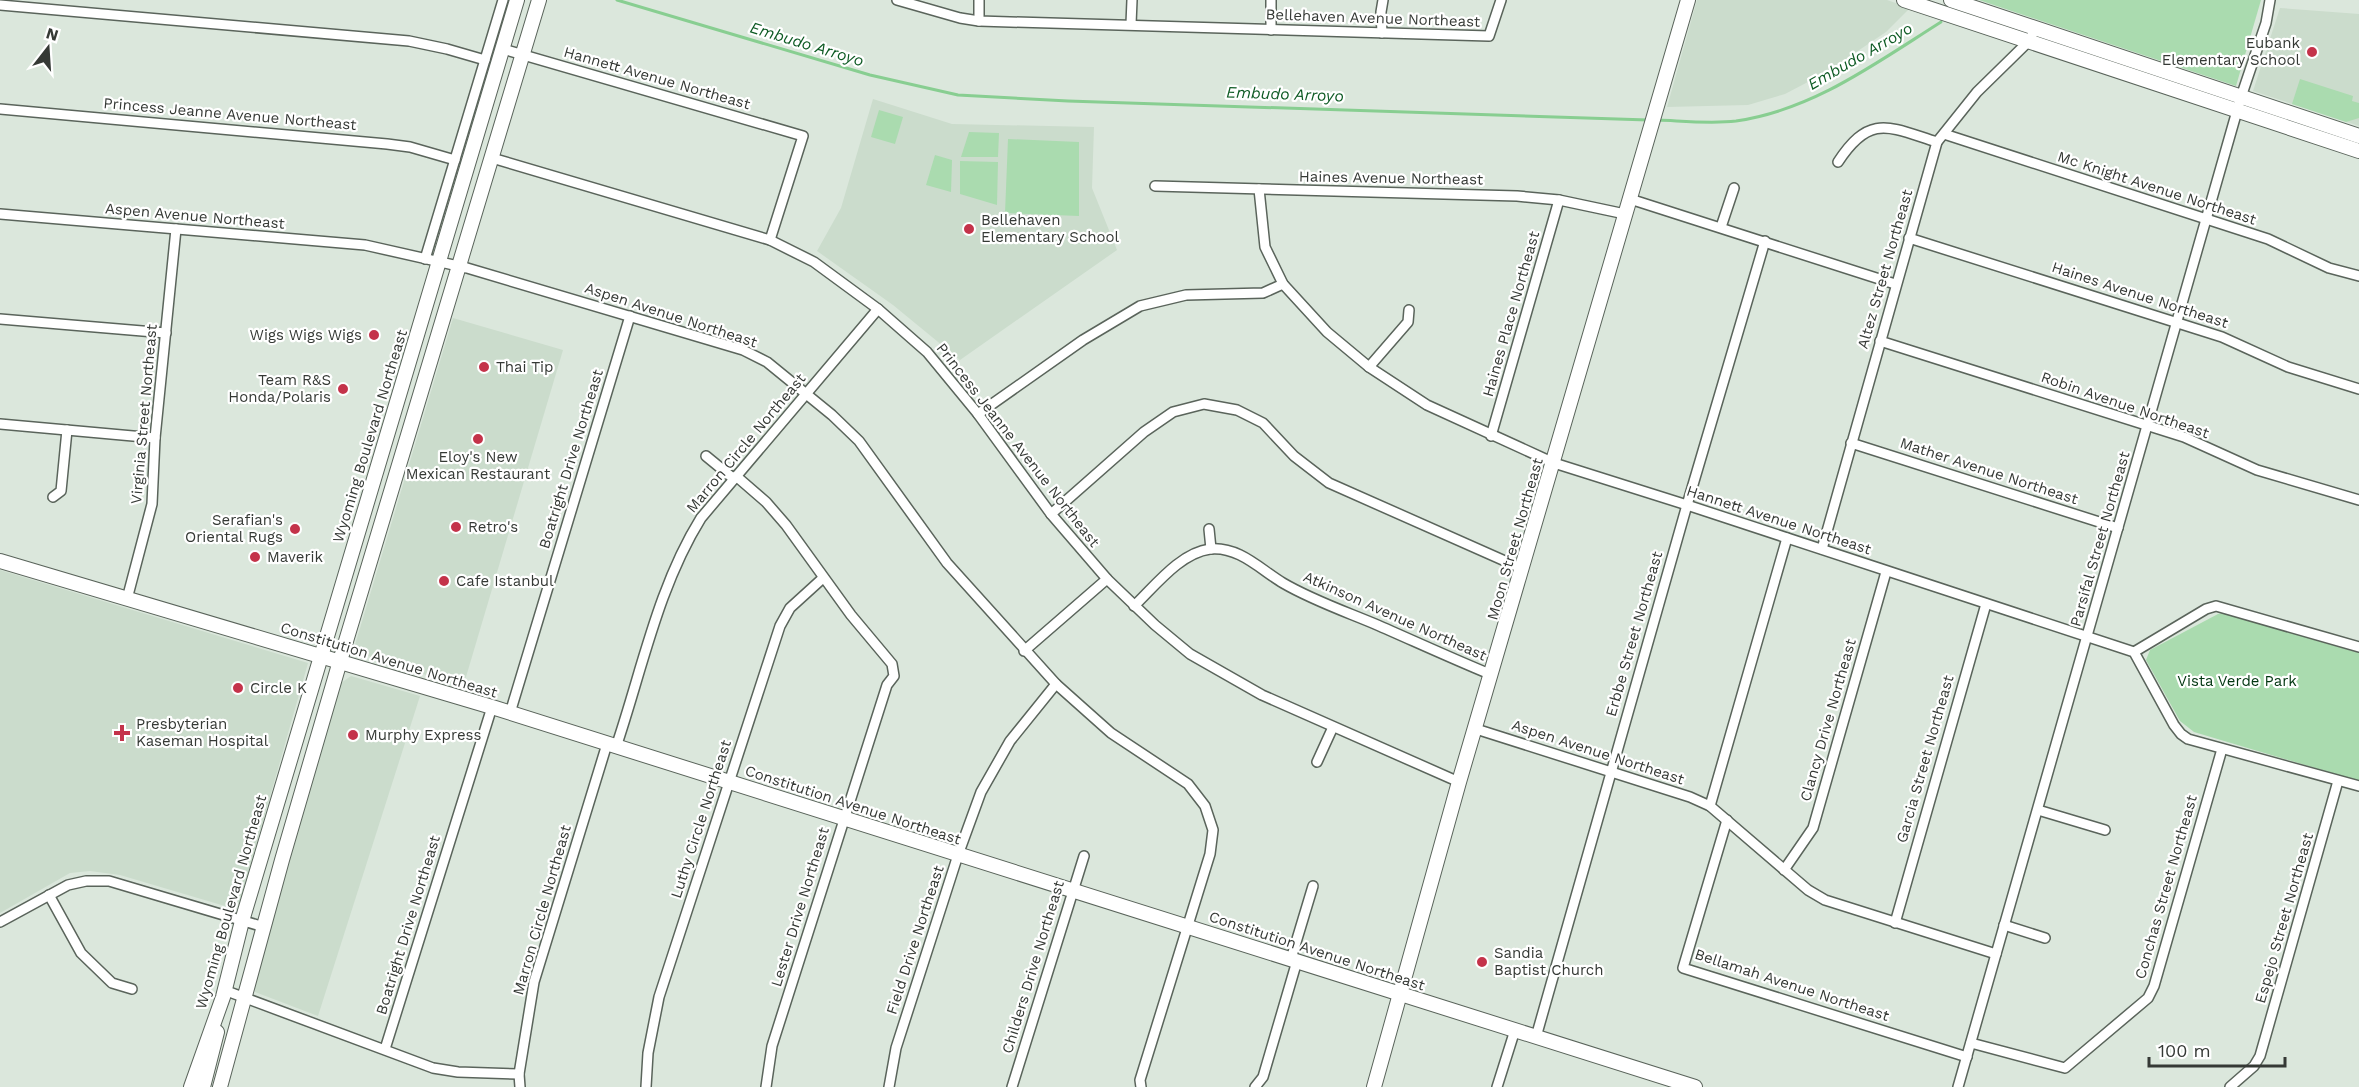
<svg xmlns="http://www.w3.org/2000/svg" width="2359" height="1087" font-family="'Work Sans',sans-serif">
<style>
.built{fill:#cbdccc}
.green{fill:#aadbaf}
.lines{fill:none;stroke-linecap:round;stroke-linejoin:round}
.stream{stroke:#88ce91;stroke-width:3}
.street-casing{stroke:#5a645b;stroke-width:12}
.secondary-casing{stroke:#5a645b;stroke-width:16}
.street{stroke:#fff;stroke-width:9}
.secondary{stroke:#fff;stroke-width:14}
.poi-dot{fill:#c4334a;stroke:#fff;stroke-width:2}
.labels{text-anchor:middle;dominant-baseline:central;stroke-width:4.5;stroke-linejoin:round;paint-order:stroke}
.street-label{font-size:15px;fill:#353935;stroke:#fff}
.poi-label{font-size:15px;fill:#353935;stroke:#fff;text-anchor:start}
.park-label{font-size:15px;fill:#013610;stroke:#fff}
.water-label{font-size:16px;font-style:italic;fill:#0d5a23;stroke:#fff}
</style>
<rect width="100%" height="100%" fill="#dbe7dc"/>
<g class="built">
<path d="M1697 0H1887L1910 8 1886 32 1825 73 1785 94 1748 105 1667 107Z"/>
<path d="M2280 8 2359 14V126L2253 91Z"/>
<path d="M873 99 952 124 1094 127 1092 188 1117 250 960 360 893 305 817 251 841 208Z"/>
<path d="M453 318 563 350 463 687 356 652 354 648Z"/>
<path d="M0 570 308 663 239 906 235 909 120 875 90 871 70 873 0 913Z"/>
<path d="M351 676 420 696 318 1016 255 992 253 985 341 683Z"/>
</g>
<g class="green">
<path d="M1979 0H2261L2236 86Z"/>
<path d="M2300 79 2353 96 2352 101 2359 103V118L2346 122 2292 104Z"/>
<path d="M879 110 903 117 895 144 871 137Z"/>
<path d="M969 132 999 133 998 157H961Z"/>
<path d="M1008 139 1079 142V216L1005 213Z"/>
<path d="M935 155 952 160 951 192 926 185Z"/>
<path d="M960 161 998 162 997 205 960 194Z"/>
<path d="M2223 613 2359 653V781L2194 732 2180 721 2146 660 2150 650 2218 614Z"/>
</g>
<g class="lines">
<g class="stream">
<path d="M617 0 870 75 958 95 1068 101 1648 120"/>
<path d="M1658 120C1683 121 1711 124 1736 121 1813 110 1876 63 1941 22"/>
</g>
<defs>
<g id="street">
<path d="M897 0 960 18 979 21 1489 36 1501 0"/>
<path d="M0 5 409 41 447 49 485 60"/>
<path d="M979 21V0"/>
<path d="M1131 24 1132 0"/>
<path d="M1271 30V0"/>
<path d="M1382 33 1381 12 1383 0"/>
<path d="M503 49 803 136 770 240"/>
<path d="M0 109 387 144 410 147 455 160"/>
<path d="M1944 134 2268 239 2329 268 2359 276"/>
<path d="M492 158 770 240 814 262 878 309 927 352 978 414 1051 514 1107 579 1155 625 1190 654 1262 695 1459 782"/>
<path d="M1838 162C1870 113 1889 127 1937 142"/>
<path d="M1155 186 1517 196 1559 200 1625 214"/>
<path d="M1259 189 1265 247 1283 284 1327 332 1369 367 1427 405 1554 463 1687 505 2134 652 2174 725 2181 734 2188 739 2359 786"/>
<path d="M1630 199 1895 284"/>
<path d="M0 214 365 245 467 268 743 350 767 362 832 415 859 441 947 563 1056 684 1111 733 1188 784 1205 806 1213 830 1210 854 1140 1080 1141 1087"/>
<path d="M1721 227 1734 188"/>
<path d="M1909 238 2222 337 2288 367 2359 389"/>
<path d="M425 259 503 0"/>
<path d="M0 319 166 333"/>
<path d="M1880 341 2184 437 2257 470 2359 500"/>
<path d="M1369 367 1408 322 1409 310"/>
<path d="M978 414 1083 340 1140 306 1186 295 1263 293 1283 284"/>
<path d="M0 424 155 438"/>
<path d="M1491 436 1559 200"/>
<path d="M1851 443 2118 528"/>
<path d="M706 456 734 479"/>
<path d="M736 476 766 502 786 525 851 615 892 664 894 676 887 685 772 1046 766 1087"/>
<path d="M53 497 61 491 67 430"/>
<path d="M1051 514 1144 432 1173 412 1204 404 1237 410 1263 423 1294 456 1329 483 1523 569"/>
<path d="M1209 529 1211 549"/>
<path d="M1822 549 1937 142 1977 92 2028 42 2035 30"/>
<path d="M127 599 152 504 155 438 176 229"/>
<path d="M1134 606C1155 586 1180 553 1210 549 1239 546 1261 570 1283 583 1312 600 1344 611 1375 624 1414 641 1453 659 1492 675"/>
<path d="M1024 651 1107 579"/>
<path d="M2134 652 2206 609 2216 606 2359 647"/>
<path d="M510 713 630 316"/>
<path d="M1476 729 1690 797 1710 806 1808 890 1825 900 1996 954"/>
<path d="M616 747C642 670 658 587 701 518L878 309"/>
<path d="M1317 762 1333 727"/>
<path d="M1710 806 1787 538"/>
<path d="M2038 810 2105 830"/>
<path d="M1727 820 1683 968 1967 1057"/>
<path d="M1784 870 1813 828 1886 572"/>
<path d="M49 895 81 953 112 983 132 989"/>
<path d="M0 922 68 885 86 881H109L264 927"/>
<path d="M1895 923 1986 604"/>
<path d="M2004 925 2045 938"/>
<path d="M1291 959 1313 886"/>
<path d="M224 990 433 1068 458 1072 519 1074"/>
<path d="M1536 1037 1687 505 1765 241"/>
<path d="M1971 1043 2065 1068 2148 998 2154 986 2222 749"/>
<path d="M385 1049 492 707"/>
<path d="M520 1087 519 1074 534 982 607 744"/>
<path d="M646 1087 648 1053 659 997 780 626 790 608 823 578"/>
<path d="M889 1087 896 1048 958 855 981 792 1010 741 1056 684"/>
<path d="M1012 1087 1084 856"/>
<path d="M1255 1087 1263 1077 1297 961"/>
<path d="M1497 1087 1515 1030"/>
<path d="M1958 1087 2241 97 2266 23 2270 0"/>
<path d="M2230 1087 2254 1066 2260 1056 2338 781"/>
</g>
<g id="secondary">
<path d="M1904 0 2359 151"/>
<path d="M1951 0 2359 136"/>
<path d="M0 561 492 707 1695 1087"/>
<path d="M191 1087 223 997 242 921 517 0"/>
<path d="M203 1087 217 1032"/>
<path d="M220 1087 282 860 340 661 539 0"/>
<path d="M1374 1087 1459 782 1688 0"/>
</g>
</defs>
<use href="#street" class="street-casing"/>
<use href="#secondary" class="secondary-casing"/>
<use href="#street" class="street"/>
<use href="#secondary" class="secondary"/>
</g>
<g class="poi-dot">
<circle cx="2312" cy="52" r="6"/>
<circle cx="969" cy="229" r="6"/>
<circle cx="374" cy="335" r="6"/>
<circle cx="484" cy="367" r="6"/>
<circle cx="343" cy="389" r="6"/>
<circle cx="478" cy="439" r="6"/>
<circle cx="456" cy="527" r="6"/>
<circle cx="295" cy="529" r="6"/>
<circle cx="255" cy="557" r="6"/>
<circle cx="444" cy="581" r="6"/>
<circle cx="238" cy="688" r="6"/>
<path d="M119 724h6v6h6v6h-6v6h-6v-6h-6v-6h6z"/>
<circle cx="353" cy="735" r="6"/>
<circle cx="1482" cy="962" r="6"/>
</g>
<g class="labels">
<g class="street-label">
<text transform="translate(1373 18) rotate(2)">Bellehaven Avenue Northeast</text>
<text transform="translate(657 78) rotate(16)">Hannett Avenue Northeast</text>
<text transform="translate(230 114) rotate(5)">Princess Jeanne Avenue Northeast</text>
<text transform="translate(1391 178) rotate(1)">Haines Avenue Northeast</text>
<text transform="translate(2157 188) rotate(18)">Mc Knight Avenue Northeast</text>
<text transform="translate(195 216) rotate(5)">Aspen Avenue Northeast</text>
<text transform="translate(1885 269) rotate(-74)">Altez Street Northeast</text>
<text transform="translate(2140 295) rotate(18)">Haines Avenue Northeast</text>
<text transform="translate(1511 314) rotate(-74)">Haines Place Northeast</text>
<text transform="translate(671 315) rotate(18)">Aspen Avenue Northeast</text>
<text transform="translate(2125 405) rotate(19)">Robin Avenue Northeast</text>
<text transform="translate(144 414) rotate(-85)">Virginia Street Northeast</text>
<text transform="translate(370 436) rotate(-73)">Wyoming Boulevard Northeast</text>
<text transform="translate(746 443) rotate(-50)">Marron Circle Northeast</text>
<text transform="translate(1018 445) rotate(52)">Princess Jeanne Avenue Northeast</text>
<text transform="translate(571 459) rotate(-73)">Boatright Drive Northeast</text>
<text transform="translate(1989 471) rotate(18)">Mather Avenue Northeast</text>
<text transform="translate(1779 520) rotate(18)">Hannett Avenue Northeast</text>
<text transform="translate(1515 539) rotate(-74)">Moon Street Northeast</text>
<text transform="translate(2100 539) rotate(-74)">Parsifal Street Northeast</text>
<text transform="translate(1395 616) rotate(24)">Atkinson Avenue Northeast</text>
<text transform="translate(1634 634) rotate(-74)">Erbbe Street Northeast</text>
<text transform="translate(389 660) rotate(17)">Constitution Avenue Northeast</text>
<text transform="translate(1828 720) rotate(-74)">Clancy Drive Northeast</text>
<text transform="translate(1598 752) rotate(18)">Aspen Avenue Northeast</text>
<text transform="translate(1925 759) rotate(-74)">Garcia Street Northeast</text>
<text transform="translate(853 805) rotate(18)">Constitution Avenue Northeast</text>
<text transform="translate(701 819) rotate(-72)">Luthy Circle Northeast</text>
<text transform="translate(2166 887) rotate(-74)">Conchas Street Northeast</text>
<text transform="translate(231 902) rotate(-74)">Wyoming Boulevard Northeast</text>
<text transform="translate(800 907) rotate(-73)">Lester Drive Northeast</text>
<text transform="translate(542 910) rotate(-74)">Marron Circle Northeast</text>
<text transform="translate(2284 918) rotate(-74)">Espejo Street Northeast</text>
<text transform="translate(408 925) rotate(-73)">Boatright Drive Northeast</text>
<text transform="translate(915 940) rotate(-72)">Field Drive Northeast</text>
<text transform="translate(1317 951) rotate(18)">Constitution Avenue Northeast</text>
<text transform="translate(1033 967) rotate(-73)">Childers Drive Northeast</text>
<text transform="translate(1792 985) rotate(18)">Bellamah Avenue Northeast</text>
</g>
<g class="poi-label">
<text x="2300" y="43" text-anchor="end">Eubank<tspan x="2300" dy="17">Elementary School</tspan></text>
<text x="981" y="220">Bellehaven<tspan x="981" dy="17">Elementary School</tspan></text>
<text x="362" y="335" text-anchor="end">Wigs Wigs Wigs</text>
<text x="496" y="367">Thai Tip</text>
<text x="331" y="380" text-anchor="end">Team R&amp;S<tspan x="331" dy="17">Honda/Polaris</tspan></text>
<text x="478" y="457" text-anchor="middle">Eloy's New<tspan x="478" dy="17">Mexican Restaurant</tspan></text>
<text x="283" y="520" text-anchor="end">Serafian's<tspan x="283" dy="17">Oriental Rugs</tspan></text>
<text x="468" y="527">Retro's</text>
<text x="267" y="557">Maverik</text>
<text x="456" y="581">Cafe Istanbul</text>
<text x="250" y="688">Circle K</text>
<text x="136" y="724">Presbyterian<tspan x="136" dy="17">Kaseman Hospital</tspan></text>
<text x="365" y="735">Murphy Express</text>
<text x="1494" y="953">Sandia<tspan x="1494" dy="17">Baptist Church</tspan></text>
</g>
<g class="park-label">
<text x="2237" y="681">Vista Verde Park</text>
</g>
<g class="water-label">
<text transform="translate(807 44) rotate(17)">Embudo Arroyo</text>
<text transform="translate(1860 56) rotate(-30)">Embudo Arroyo</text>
<text transform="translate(1285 94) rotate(2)">Embudo Arroyo</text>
</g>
</g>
<g transform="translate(48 48) rotate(17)" stroke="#ffffff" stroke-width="4.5" paint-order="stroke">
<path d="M0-4.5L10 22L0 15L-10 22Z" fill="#353935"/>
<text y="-9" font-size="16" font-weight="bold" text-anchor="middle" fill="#353935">N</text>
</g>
<path d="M2149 1057v9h136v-9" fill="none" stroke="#353935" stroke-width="3"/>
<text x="2158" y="1057" font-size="18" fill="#353935" stroke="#ffffff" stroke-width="4.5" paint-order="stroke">100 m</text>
</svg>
